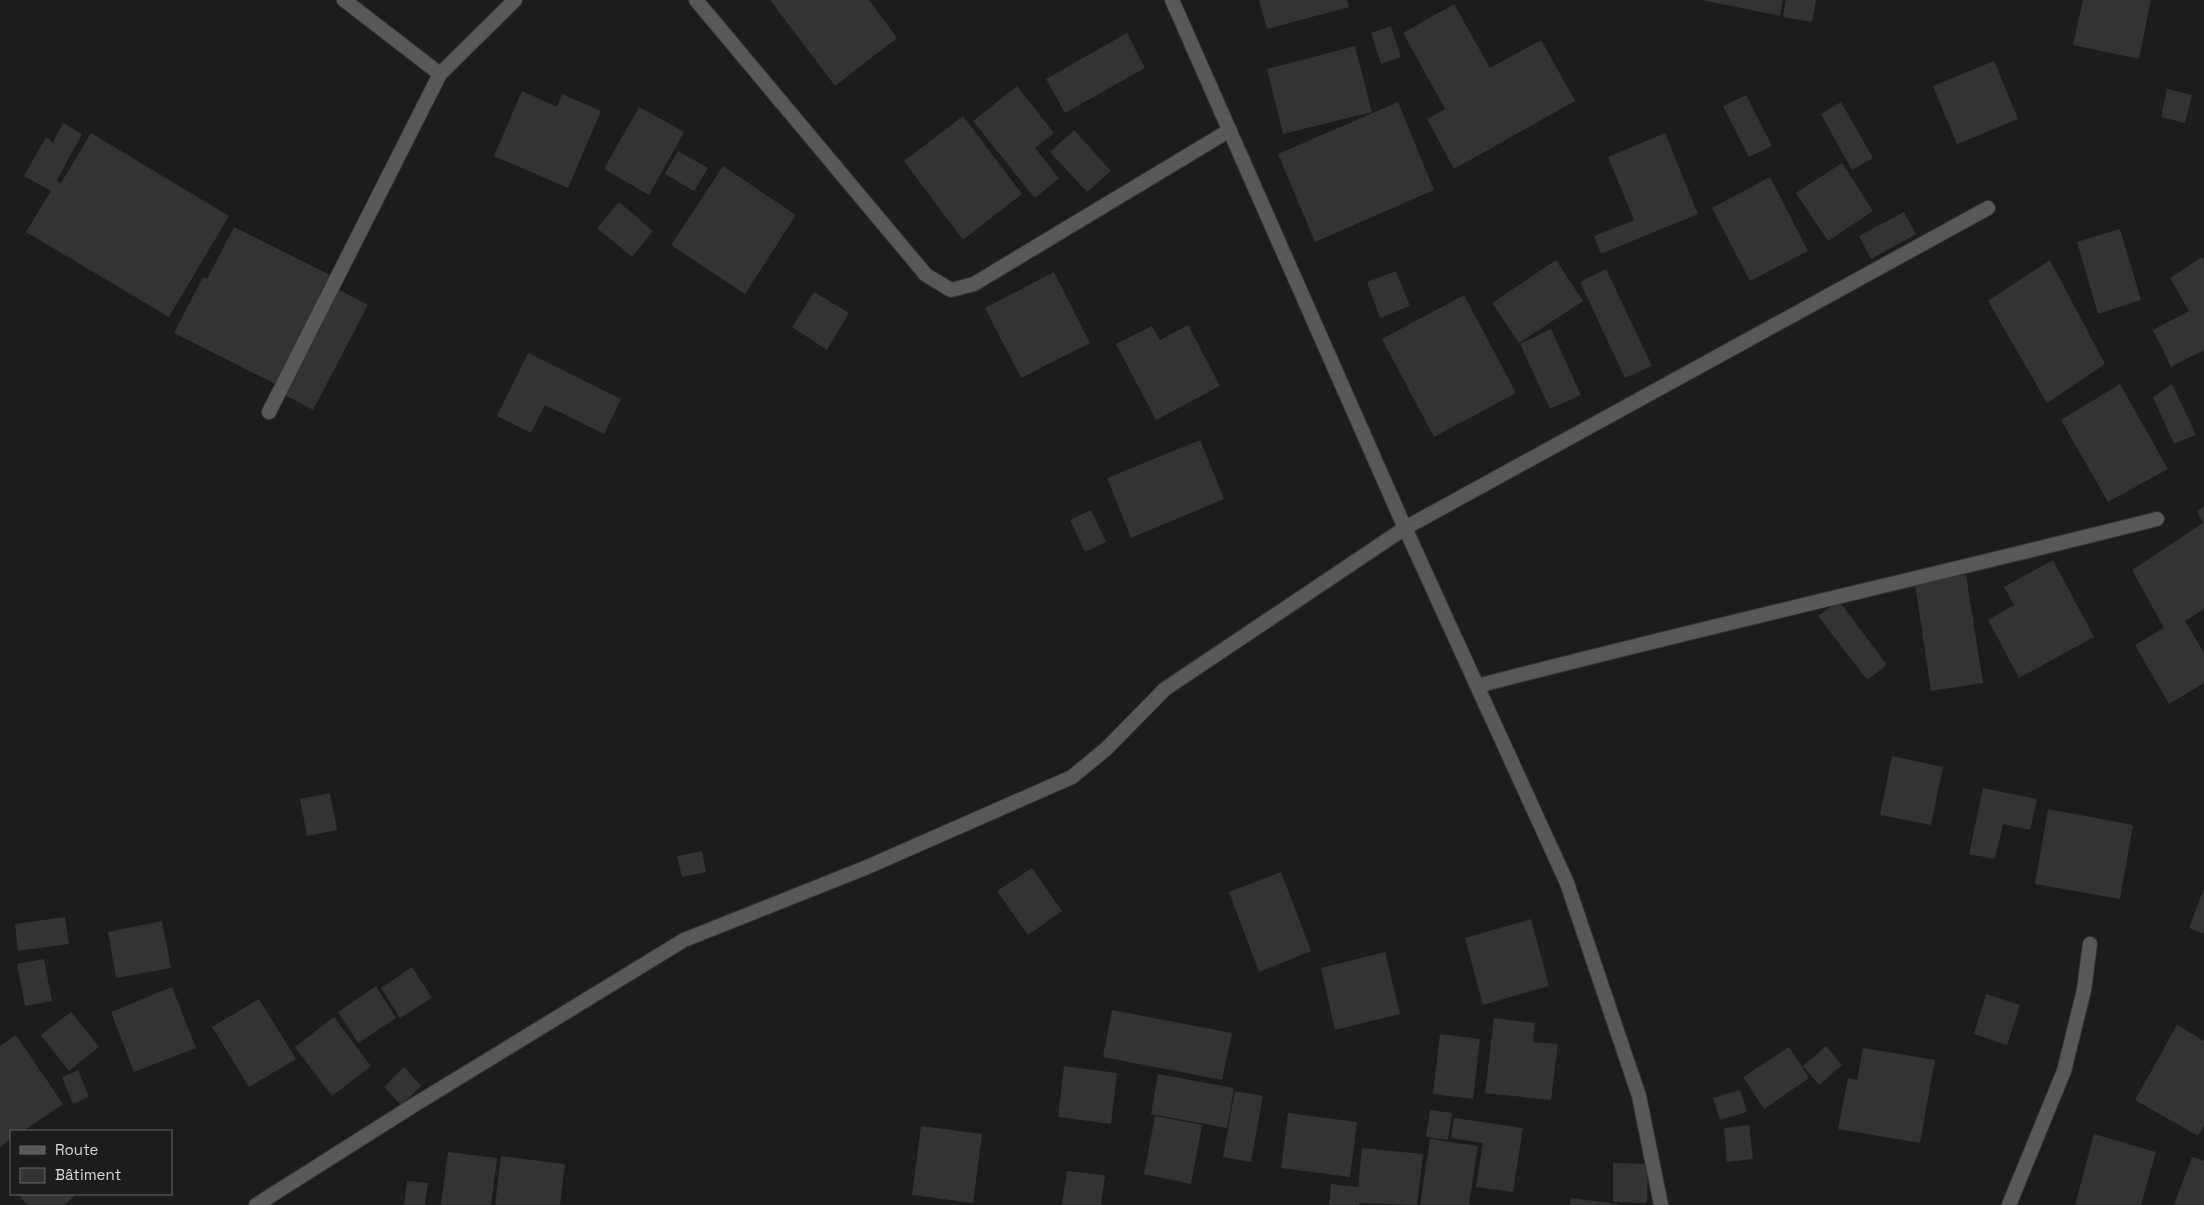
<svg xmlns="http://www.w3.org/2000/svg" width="2204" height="1205" font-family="'Space Grotesk',sans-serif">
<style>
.building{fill:#313432}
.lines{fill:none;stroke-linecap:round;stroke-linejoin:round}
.minor-casing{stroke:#343634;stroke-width:16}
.tertiary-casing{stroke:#343634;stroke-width:16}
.minor{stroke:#565957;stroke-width:14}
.tertiary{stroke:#565957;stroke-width:14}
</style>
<rect width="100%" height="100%" fill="#1a1d1a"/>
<g class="building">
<path d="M770 0H869L897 38 835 86Z"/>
<path d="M1259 0H1347L1349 7 1267 29Z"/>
<path d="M1702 0H1783L1780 16Z"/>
<path d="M1786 0H1816L1812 22 1783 17Z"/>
<path d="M2083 0H2151L2139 59 2073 45Z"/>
<path d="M1454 4 1490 68 1541 40 1575 101 1454 169 1427 119 1445 109 1403 33Z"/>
<path d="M1391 26 1401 57 1381 64 1371 33Z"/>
<path d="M1127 33 1145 68 1065 113 1046 79Z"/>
<path d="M1355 46 1372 112 1283 134 1267 69Z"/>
<path d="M1994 61 2018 119 1957 144 1933 86Z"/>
<path d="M1017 86 1054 133 1035 148 1059 178 1035 198 973 121Z"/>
<path d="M2167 89 2192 95 2185 123 2161 117Z"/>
<path d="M522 91 557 107 562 94 601 111 568 188 494 156Z"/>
<path d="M1746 95 1772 146 1749 157 1723 106Z"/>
<path d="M1398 102 1434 190 1315 242 1278 154Z"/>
<path d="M1841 102 1873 158 1852 170 1821 114Z"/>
<path d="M639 107 684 132 649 195 604 169Z"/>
<path d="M963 116 1022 194 963 240 904 161Z"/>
<path d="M63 123 82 134 57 180 61 183 91 133 229 216 169 317 26 232 51 191 24 176 46 137 53 142Z"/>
<path d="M1074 130 1111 171 1087 192 1050 152Z"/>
<path d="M1665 133 1698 214 1601 254 1594 236 1634 220 1608 157Z"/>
<path d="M678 151 708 168 694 191 665 174Z"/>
<path d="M1842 163 1873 211 1828 241 1796 193Z"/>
<path d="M723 166 796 215 745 294 671 245Z"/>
<path d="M1770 177 1808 251 1750 281 1712 208Z"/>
<path d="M619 202 653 231 632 257 597 228Z"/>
<path d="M1904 212 1916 234 1871 259 1859 236Z"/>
<path d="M234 227 338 279 283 388 174 333 203 277 207 279Z"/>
<path d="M2120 229 2141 300 2098 314 2077 242Z"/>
<path d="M2202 257 2204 260V350L2171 367 2153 330 2189 311 2170 278Z"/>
<path d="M1556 260 1583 301 1519 343 1492 303Z"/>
<path d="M2050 260 2105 364 2047 403 1988 301Z"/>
<path d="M1606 269 1652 366 1625 378 1580 282Z"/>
<path d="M1396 271 1410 306 1380 318 1367 282Z"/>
<path d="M1054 272 1090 343 1021 378 985 308Z"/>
<path d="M338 289 368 305 313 410 283 394Z"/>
<path d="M814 292 849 313 827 350 792 327Z"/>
<path d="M1464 295 1516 393 1434 437 1382 339Z"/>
<path d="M1188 325 1220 386 1156 420 1116 344 1152 326 1160 340Z"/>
<path d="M1551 329 1581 395 1550 409 1520 344Z"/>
<path d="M528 353 621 399 604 434 545 405 531 433 497 416Z"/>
<path d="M2120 384 2168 469 2108 502 2061 420Z"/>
<path d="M2172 384 2196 435 2174 444 2153 397Z"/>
<path d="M1200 440 1224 499 1131 538 1107 478Z"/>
<path d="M2204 507V609L2185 621 2204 653V683L2169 704 2135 645 2164 628 2132 570 2203 523 2197 511Z"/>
<path d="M1091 510 1106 542 1085 552 1070 520Z"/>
<path d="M2053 560 2094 637 2019 678 1988 620 2014 605 2004 587Z"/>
<path d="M1966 575 1983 683 1931 691 1915 583Z"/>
<path d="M1839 601 1887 665 1867 680 1818 616Z"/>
<path d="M1892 756 1943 767 1931 825 1880 815Z"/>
<path d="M1983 788 2037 799 2030 830 2003 824 1995 859 1969 854Z"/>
<path d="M330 793 337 830 307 836 300 799Z"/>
<path d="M2048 809 2133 825 2120 899 2035 884Z"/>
<path d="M702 851 706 872 682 877 677 856Z"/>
<path d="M1032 868 1062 911 1028 935 997 891Z"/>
<path d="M1281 872 1311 951 1259 972 1229 892Z"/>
<path d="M2204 888V934L2189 928Z"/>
<path d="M65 917 69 944 18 951 15 924Z"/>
<path d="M1531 919 1549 986 1483 1005 1465 938Z"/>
<path d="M162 921 171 968 116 978 108 932Z"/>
<path d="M1385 952 1400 1014 1335 1030 1321 968Z"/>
<path d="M44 959 52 1001 25 1006 17 964Z"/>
<path d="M412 967 432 998 400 1018 381 988Z"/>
<path d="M376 986 396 1018 358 1043 338 1012Z"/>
<path d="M172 987 196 1048 134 1072 111 1012Z"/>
<path d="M1986 994 2020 1005 2007 1045 1974 1034Z"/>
<path d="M259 999 296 1059 249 1087 212 1027Z"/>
<path d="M1112 1010 1232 1033 1222 1080 1103 1057Z"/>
<path d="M71 1012 99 1047 69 1071 41 1035Z"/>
<path d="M334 1017 371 1066 332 1096 295 1047Z"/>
<path d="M1494 1018 1535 1023 1533 1042 1558 1044 1551 1100 1485 1093Z"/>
<path d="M2177 1025 2204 1041V1125L2198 1136 2135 1100Z"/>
<path d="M1440 1034 1480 1039 1473 1099 1433 1094Z"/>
<path d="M16 1035 63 1104 23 1131H11V1139L0 1147V1046Z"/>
<path d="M1826 1046 1842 1065 1819 1085 1803 1066Z"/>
<path d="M1789 1047 1809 1078 1764 1109 1743 1077Z"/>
<path d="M1863 1048 1935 1060 1920 1143 1838 1129 1848 1078 1857 1080Z"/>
<path d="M1064 1066 1117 1073 1111 1124 1058 1117Z"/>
<path d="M404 1067 421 1086 401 1105 384 1087Z"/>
<path d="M78 1070 89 1097 73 1104 62 1077Z"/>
<path d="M1158 1074 1234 1088 1227 1128 1151 1114Z"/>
<path d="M1740 1090 1747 1112 1720 1120 1713 1098Z"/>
<path d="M1235 1091 1263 1096 1251 1162 1223 1157Z"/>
<path d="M1430 1110 1452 1113 1448 1140 1426 1137Z"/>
<path d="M1288 1113 1357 1122 1350 1177 1281 1168Z"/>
<path d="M1155 1116 1202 1125 1191 1184 1144 1174Z"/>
<path d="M1454 1118 1523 1128 1513 1192 1476 1187 1483 1143 1451 1138Z"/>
<path d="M1749 1125 1753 1159 1727 1162 1724 1128Z"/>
<path d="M921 1126 982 1134 973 1203 912 1195Z"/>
<path d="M2094 1134 2156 1152 2141 1205H2075Z"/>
<path d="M1430 1139 1478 1146 1469 1205H1420Z"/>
<path d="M1362 1148 1423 1154 1417 1205 1359 1203V1205H1329L1331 1184 1358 1187Z"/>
<path d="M448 1152 497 1158 491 1205H441Z"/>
<path d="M501 1156 565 1164 560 1205H495Z"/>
<path d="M2192 1157 2204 1161V1205H2174Z"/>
<path d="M1613 1163 1648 1164 1647 1203 1613 1202Z"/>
<path d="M1067 1171 1105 1175 1101 1205H1062Z"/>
<path d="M407 1181 428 1183 425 1205H404Z"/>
<path d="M18 1194H77L64 1205H27Z"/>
<path d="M1571 1198 1618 1204V1205H1570Z"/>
</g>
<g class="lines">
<defs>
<g id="minor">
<path d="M344 0 440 74"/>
<path d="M696 0 926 275 951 290 974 284 1230 130"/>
<path d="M269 412 440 74 515 0"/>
<path d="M1477 686C1703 627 1931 576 2157 519"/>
<path d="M256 1205 414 1105 684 940 865 868 1072 777 1106 749 1165 689 1405 528 1988 208"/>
<path d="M2009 1205 2064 1071 2084 990 2090 944"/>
</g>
<path id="tertiary" d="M1172 0 1405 528 1567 883 1639 1096 1661 1205"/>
</defs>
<use href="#minor" class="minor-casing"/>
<use href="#tertiary" class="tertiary-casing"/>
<use href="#minor" class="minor"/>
<use href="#tertiary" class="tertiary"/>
</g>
<rect x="10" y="1130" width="162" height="65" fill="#1a1d1a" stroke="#666966"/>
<rect x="20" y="1146" width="25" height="8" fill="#565957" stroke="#666966"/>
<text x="55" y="1155" font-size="15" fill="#d9dbd9">Route</text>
<rect x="20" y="1168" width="25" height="15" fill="#313432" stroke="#666966"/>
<text x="55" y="1180" font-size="15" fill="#d9dbd9">Bâtiment</text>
</svg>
